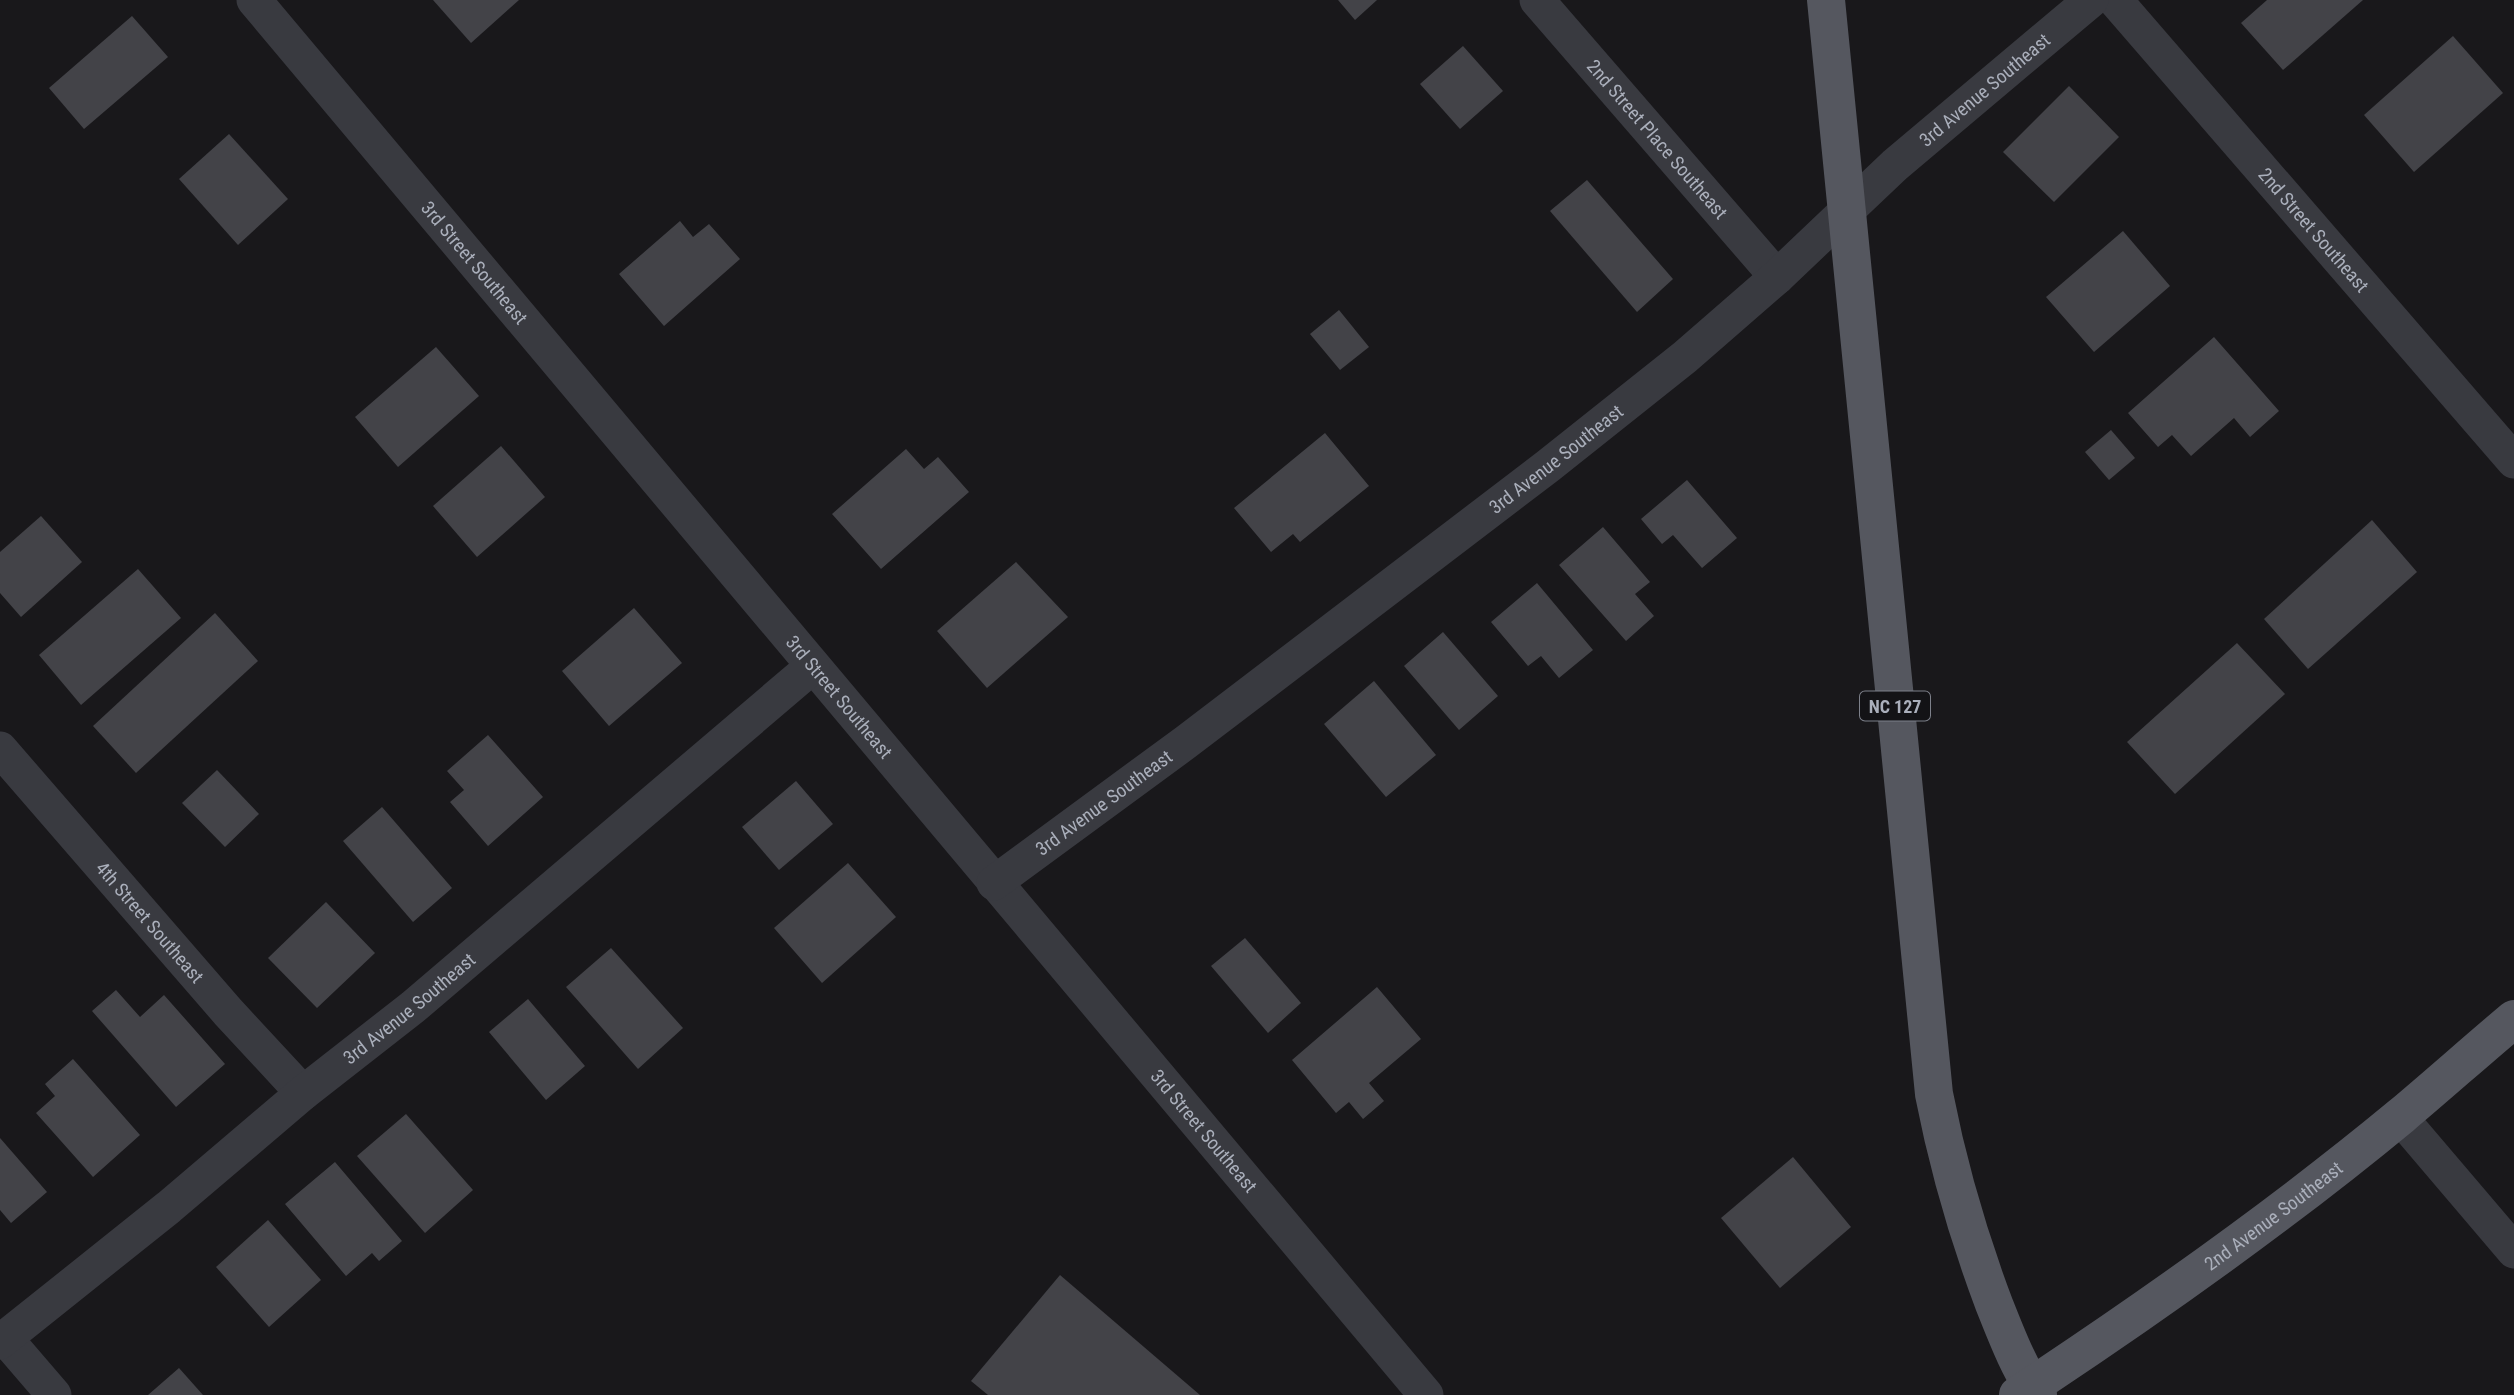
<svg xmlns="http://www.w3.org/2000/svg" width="2514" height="1395" font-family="'Roboto Condensed',sans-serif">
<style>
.building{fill:#434348}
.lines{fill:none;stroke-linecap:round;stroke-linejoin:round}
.street{stroke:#393a40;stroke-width:35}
.primary{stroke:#55575f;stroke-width:38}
.labels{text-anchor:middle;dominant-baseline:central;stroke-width:5;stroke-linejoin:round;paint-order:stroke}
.shield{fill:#131316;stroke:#7d808a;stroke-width:2}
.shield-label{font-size:18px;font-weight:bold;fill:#aaafbb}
.street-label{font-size:19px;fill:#aaafbb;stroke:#131316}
</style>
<rect width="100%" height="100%" fill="#19181b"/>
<g class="building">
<path d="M433 0H519L471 43Z"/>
<path d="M1338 0H1377L1355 20Z"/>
<path d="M2267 0H2363L2283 70 2241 23Z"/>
<path d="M132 16 168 57 84 129 49 88Z"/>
<path d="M2453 36 2503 93 2414 172 2364 115Z"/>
<path d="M1463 46 1503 91 1460 129 1420 84Z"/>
<path d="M2069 86 2119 137 2054 202 2003 152Z"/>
<path d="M229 134 288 199 238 245 179 179Z"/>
<path d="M1587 180 1673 279 1637 312 1550 211Z"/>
<path d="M680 221 693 237 709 224 740 259 664 326 619 274Z"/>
<path d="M2123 231 2170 286 2094 352 2046 297Z"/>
<path d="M1339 310 1369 347 1340 370 1310 334Z"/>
<path d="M2214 337 2279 411 2250 437 2234 418 2191 456 2172 435 2158 447 2128 413Z"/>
<path d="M436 347 479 396 398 467 355 417Z"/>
<path d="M2111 430 2135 458 2109 480 2085 452Z"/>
<path d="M1325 433 1369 486 1300 542 1293 534 1271 552 1234 508Z"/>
<path d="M501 446 545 497 477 557 433 506Z"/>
<path d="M906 449 924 469 938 457 969 492 881 569 832 514Z"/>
<path d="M1687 480 1737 538 1702 568 1673 535 1662 544 1641 519Z"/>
<path d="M41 516 82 562 21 617 0 593V552Z"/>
<path d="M2372 520 2417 572 2308 669 2264 619Z"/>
<path d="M1603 527 1650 582 1635 594 1654 616 1626 641 1559 565Z"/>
<path d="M1016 562 1068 617 987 688 937 631Z"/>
<path d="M138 569 181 618 81 705 39 655Z"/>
<path d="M1537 583 1593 650 1559 678 1541 656 1528 666 1491 622Z"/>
<path d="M634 608 682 663 609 726 562 671Z"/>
<path d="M215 613 258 661 136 773 93 726Z"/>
<path d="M1443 632 1498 696 1459 730 1404 666Z"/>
<path d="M2237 643 2285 694 2175 794 2127 742Z"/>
<path d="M1374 681 1436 755 1386 797 1324 724Z"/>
<path d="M488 735 543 797 488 846 450 802 464 790 447 771Z"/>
<path d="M217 770 259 814 225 847 182 803Z"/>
<path d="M796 781 833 824 779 870 742 827Z"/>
<path d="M382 807 452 888 413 922 343 841Z"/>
<path d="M848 863 896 917 822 983 774 928Z"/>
<path d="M326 902 375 953 317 1008 268 958Z"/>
<path d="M1245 938 1301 1003 1268 1033 1211 966Z"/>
<path d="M611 948 683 1028 638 1069 566 987Z"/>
<path d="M1377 987 1421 1039 1369 1083 1384 1101 1363 1119 1349 1102 1336 1113 1292 1060Z"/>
<path d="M116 990 140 1017 164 995 225 1064 176 1107 92 1011Z"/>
<path d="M528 999 585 1066 546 1100 489 1032Z"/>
<path d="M73 1059 140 1135 93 1177 36 1113 55 1096 45 1084Z"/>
<path d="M406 1114 473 1190 425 1233 357 1156Z"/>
<path d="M0 1138 47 1192 11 1223 0 1210Z"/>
<path d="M1793 1157 1851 1227 1780 1288 1721 1218Z"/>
<path d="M335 1162 402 1241 379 1261 372 1253 346 1276 285 1204Z"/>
<path d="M268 1220 321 1280 269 1327 216 1267Z"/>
<path d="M1060 1275 1200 1395H988L971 1381Z"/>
<path d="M179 1368 203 1395H148Z"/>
</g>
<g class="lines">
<g class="street">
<path id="s1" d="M254 0 1426 1395"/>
<path id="s2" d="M1537 0 1777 277"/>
<path id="s3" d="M2115 0 2514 461"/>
<path id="s4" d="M0 749 228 1012 303 1093"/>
<path id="s5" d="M994 883 1186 742 1548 466 1685 357 1777 277 1895 165 2091 0"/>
<path d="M2400 1117 2514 1251"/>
<path d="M5 1338 54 1395"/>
<path id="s6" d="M0 1342 169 1207 303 1093 413 1007 812 667"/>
</g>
<g class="primary">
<path d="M1826 0 1934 1094C1948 1166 1968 1235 1994 1304 2006 1334 2019 1369 2038 1395"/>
<path id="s7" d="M2018 1395C2150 1308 2279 1217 2401 1116 2439 1084 2476 1051 2514 1019"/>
</g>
</g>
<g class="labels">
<rect class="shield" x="1860" y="691.5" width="70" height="29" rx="5"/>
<g class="shield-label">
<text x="1895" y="706">NC 127</text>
</g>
<g class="street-label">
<text stroke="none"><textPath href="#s5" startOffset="1270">3rd Avenue Southeast</textPath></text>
<text stroke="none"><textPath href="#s2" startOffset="184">2nd Street Place Southeast</textPath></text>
<text stroke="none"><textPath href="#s3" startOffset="304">2nd Street Southeast</textPath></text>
<text stroke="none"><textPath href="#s1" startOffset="343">3rd Street Southeast</textPath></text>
<text stroke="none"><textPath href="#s5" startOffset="704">3rd Avenue Southeast</textPath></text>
<text stroke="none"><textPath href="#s1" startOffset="910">3rd Street Southeast</textPath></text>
<text stroke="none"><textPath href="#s5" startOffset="136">3rd Avenue Southeast</textPath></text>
<text stroke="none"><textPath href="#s4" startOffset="229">4th Street Southeast</textPath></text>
<text stroke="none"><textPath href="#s6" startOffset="528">3rd Avenue Southeast</textPath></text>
<text stroke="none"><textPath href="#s1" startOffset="1477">3rd Street Southeast</textPath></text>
<text stroke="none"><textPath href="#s7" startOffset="312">2nd Avenue Southeast</textPath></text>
</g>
</g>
</svg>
